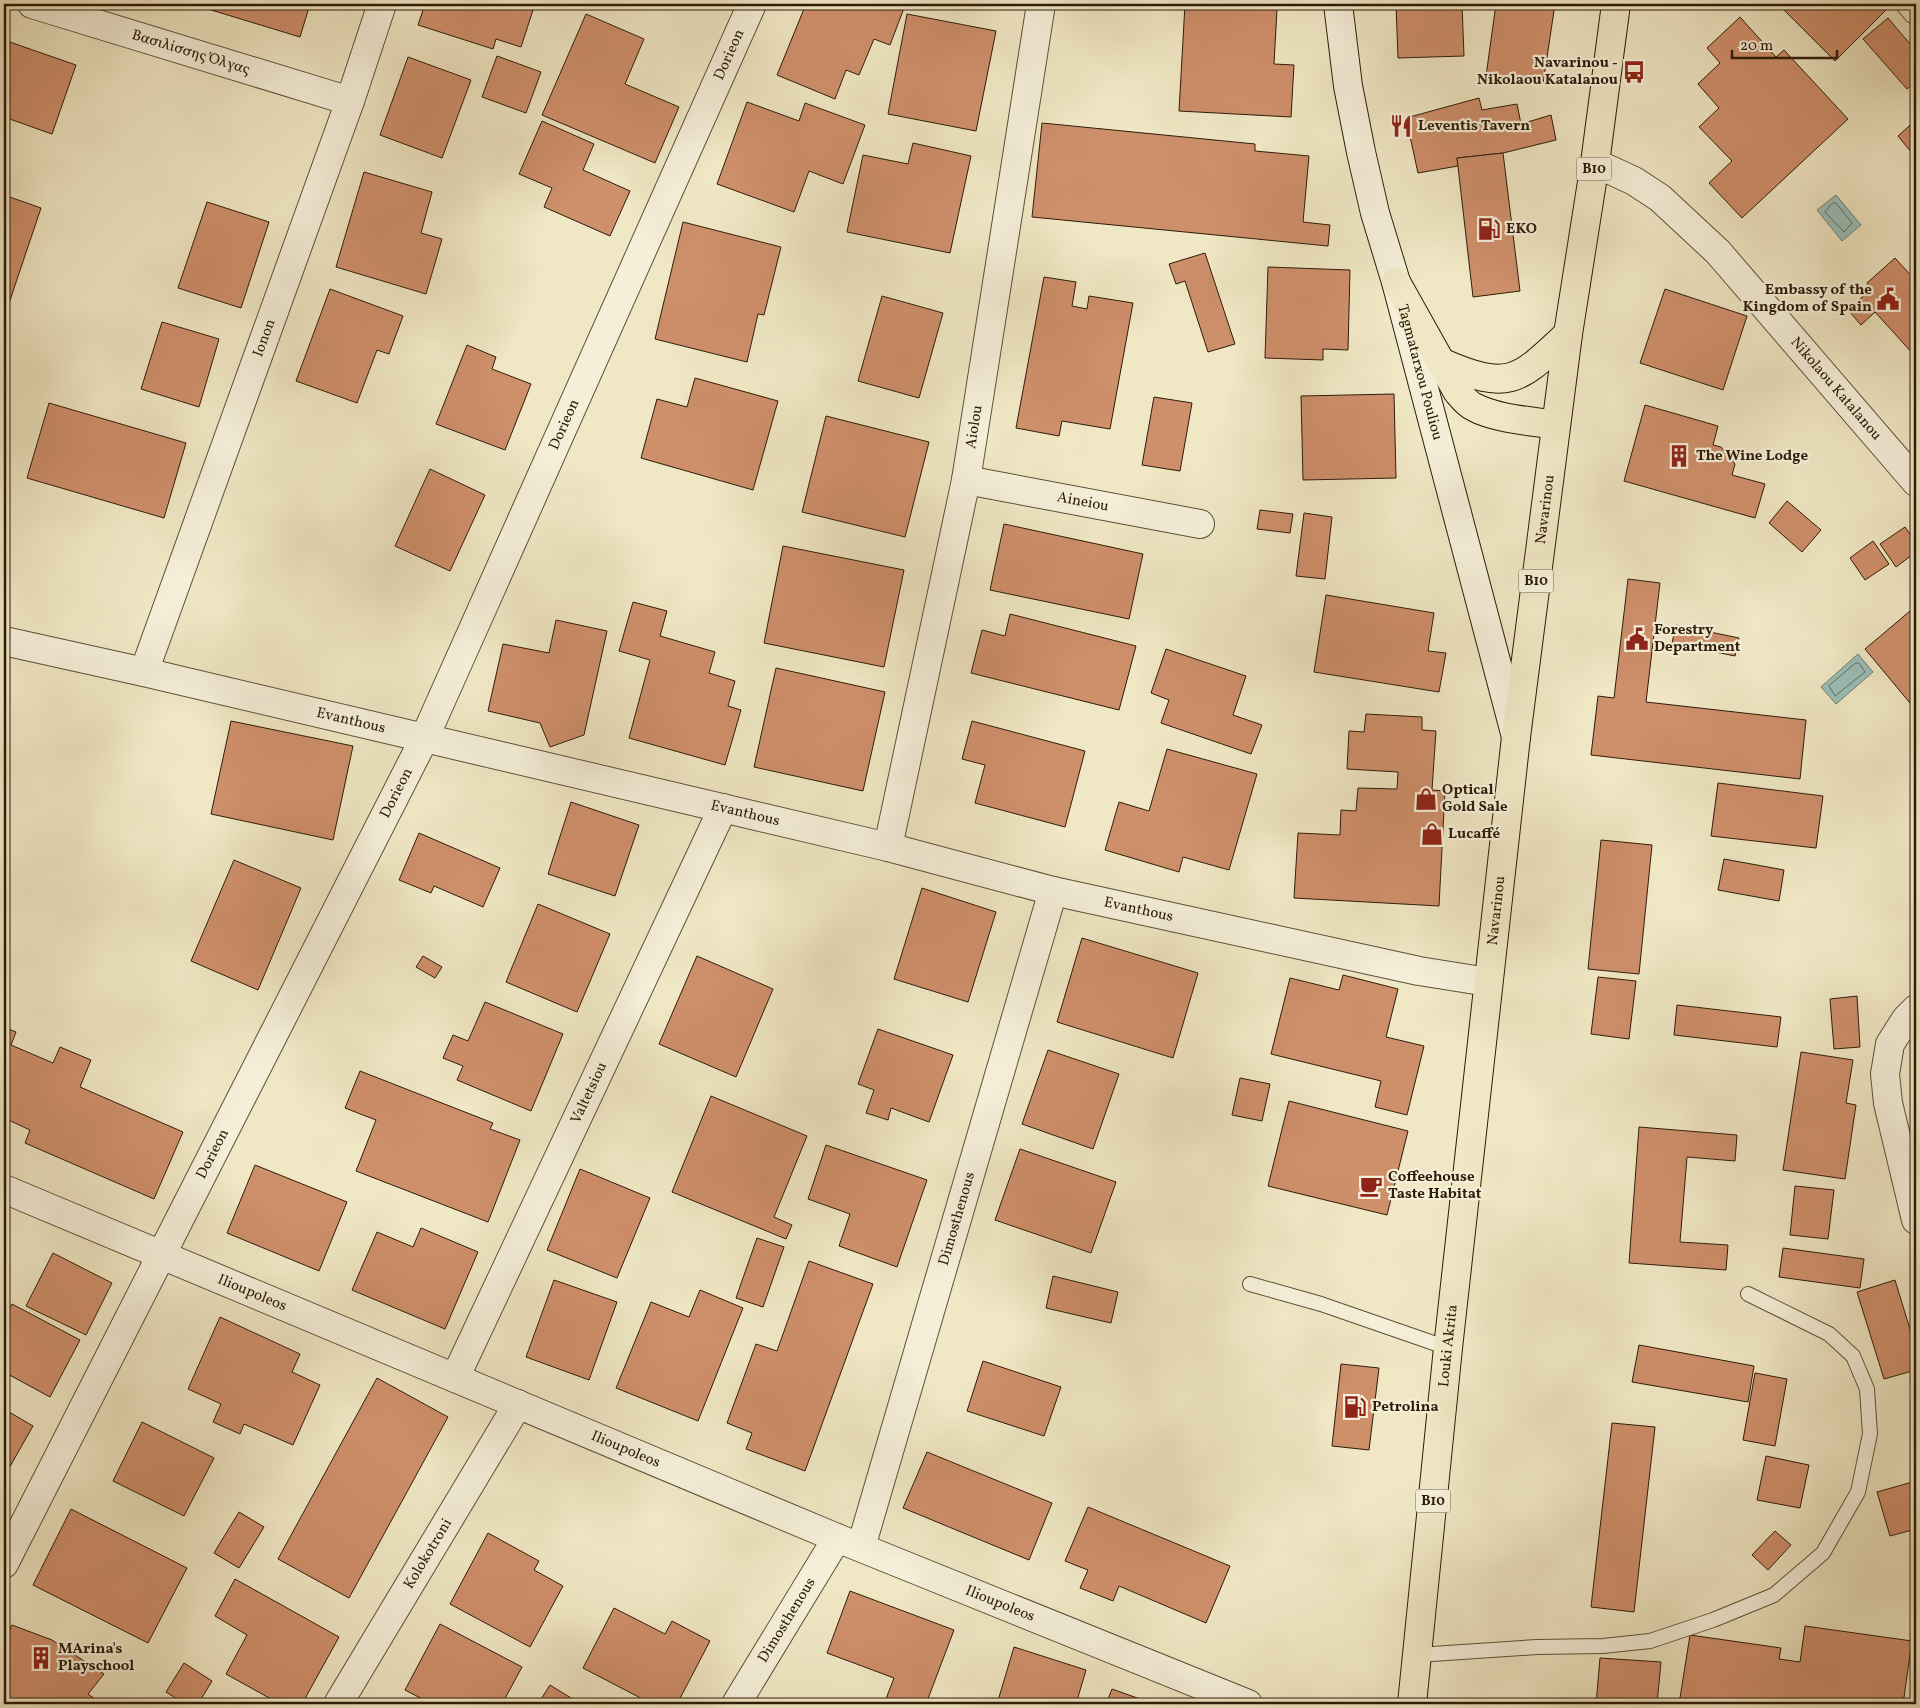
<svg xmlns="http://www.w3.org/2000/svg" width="1920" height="1708" font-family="Vollkorn,serif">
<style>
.water{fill:#9bbfb9;stroke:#6f7e72}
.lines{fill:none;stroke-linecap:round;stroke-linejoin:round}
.shore{stroke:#646e60;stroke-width:1}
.building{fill:#ce8f6b;stroke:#2d1c08}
.service-casing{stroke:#5e4f37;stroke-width:16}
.minor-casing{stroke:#5e4f37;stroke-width:30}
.secondary-casing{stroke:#2d1c08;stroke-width:30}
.primary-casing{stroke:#2d1c08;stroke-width:30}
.service{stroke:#f5efd9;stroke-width:14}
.minor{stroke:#f5efd9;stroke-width:28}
.secondary{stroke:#f5efd9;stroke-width:28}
.primary{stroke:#f0e7c4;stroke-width:28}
.labels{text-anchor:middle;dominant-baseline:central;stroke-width:4.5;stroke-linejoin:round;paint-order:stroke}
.shield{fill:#f5efd9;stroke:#695b47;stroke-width:1}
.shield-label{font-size:14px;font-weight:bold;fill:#2d1c08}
.street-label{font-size:15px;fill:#2d1c08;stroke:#f5efd9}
.poi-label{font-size:15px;font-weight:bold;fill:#2d1c08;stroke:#f5efd9;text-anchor:start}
</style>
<rect width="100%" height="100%" fill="#f0e7c4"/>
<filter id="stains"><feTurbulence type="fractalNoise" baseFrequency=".004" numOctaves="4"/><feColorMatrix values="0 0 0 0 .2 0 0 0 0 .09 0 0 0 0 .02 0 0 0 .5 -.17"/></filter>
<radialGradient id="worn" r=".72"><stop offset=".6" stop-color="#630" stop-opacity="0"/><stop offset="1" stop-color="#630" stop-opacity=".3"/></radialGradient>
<g class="water">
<path d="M1836 195 1861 225 1842 241 1817 210Z"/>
<path d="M1858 654 1873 672 1836 704 1821 687Z"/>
</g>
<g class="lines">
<g class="shore">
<path d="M1833 203H1836L1852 223 1844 232 1825 212Z"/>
<path d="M1856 663H1859L1865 672 1835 696 1829 686Z"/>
</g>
</g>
<g class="building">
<path d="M199 4H310L300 37 198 6Z"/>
<path d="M425 4H535L521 47 496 39 493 49 418 25Z"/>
<path d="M806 4H842L855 9 858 4H894L904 8 890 45 874 39 859 75 846 70 835 99 777 75Z"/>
<path d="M1185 4 1277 9 1274 64 1294 65 1291 117 1179 111Z"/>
<path d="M1396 4H1462L1464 56 1398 58Z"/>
<path d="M1496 4H1555L1543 84 1486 76Z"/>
<path d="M1788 4H1880L1886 10 1835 61 1783 9Z"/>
<path d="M586 14 644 39 625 84 679 107 655 163 542 115Z"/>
<path d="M907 14 996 31 976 131 888 114Z"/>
<path d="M1740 17 1776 57 1784 50 1848 119 1742 218 1709 183 1732 161 1699 127 1719 108 1698 84 1720 63 1707 48Z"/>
<path d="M1888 18 1916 51V81L1907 89 1863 39Z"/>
<path d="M4 40 76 65 52 134 4 117Z"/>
<path d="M497 56 541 72 526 113 482 97Z"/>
<path d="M408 57 471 80 442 158 380 135Z"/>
<path d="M1479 98 1482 110 1517 104 1521 124 1551 115 1556 140 1503 153 1457 158 1458 166 1418 173 1406 118Z"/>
<path d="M747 102 799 121 805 103 865 125 843 184 809 171 794 212 717 184Z"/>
<path d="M1916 120V158L1898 136Z"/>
<path d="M542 121 594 144 583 170 630 191 610 236 544 207 552 188 519 174Z"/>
<path d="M1042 123 1255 144V151L1309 156 1303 222 1330 225 1328 246 1032 217Z"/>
<path d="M913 143 971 156 950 253 847 232 863 155 908 164Z"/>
<path d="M1503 153 1520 291 1473 297 1457 158Z"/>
<path d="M364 172 432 192 421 233 442 239 426 294 336 267Z"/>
<path d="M4 195 41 208 4 318Z"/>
<path d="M207 202 269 222 241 308 178 288Z"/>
<path d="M683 222 781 247 764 315 758 314 747 362 655 339Z"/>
<path d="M1205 253 1235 344 1208 352 1185 281 1176 284 1169 264Z"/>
<path d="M1895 258 1916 281V353L1914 355 1875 312 1861 325 1848 310 1871 289 1867 283Z"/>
<path d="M1268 267 1350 270 1348 350 1323 349V360L1265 358Z"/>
<path d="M1044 277 1076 282 1072 306 1087 309 1089 296 1133 303 1110 429 1062 421 1059 436 1016 428Z"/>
<path d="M330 289 403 316 389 354 377 350 357 403 296 381Z"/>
<path d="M1665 289 1747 316 1723 390 1640 363Z"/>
<path d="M882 296 943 313 919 398 858 381Z"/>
<path d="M162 322 219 339 199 407 141 389Z"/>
<path d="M467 345 496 357 492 369 531 384 505 450 436 424Z"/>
<path d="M695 378 778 401 753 490 641 458 657 399 687 407Z"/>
<path d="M1394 394 1396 478 1303 480 1301 396Z"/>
<path d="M1154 397 1192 403 1180 471 1142 465Z"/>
<path d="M49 403 186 443 164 518 27 478Z"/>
<path d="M1645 405 1718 426 1713 445 1721 447 1735 464 1732 475 1765 484 1755 518 1624 481Z"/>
<path d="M826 416 929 442 905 537 802 512Z"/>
<path d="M430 469 485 495 450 571 395 546Z"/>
<path d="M1787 501 1821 530 1802 552 1769 523Z"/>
<path d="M1260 510 1293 514 1290 533 1257 529Z"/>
<path d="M1304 513 1332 517 1325 579 1296 576Z"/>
<path d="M1004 524 1143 554 1129 619 990 590Z"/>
<path d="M1905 527 1916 543V552L1896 567 1880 544Z"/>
<path d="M1873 541 1889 564 1865 580 1850 558Z"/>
<path d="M783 546 904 570 884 667 764 643Z"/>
<path d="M1628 579 1660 583 1646 702 1806 720 1800 779 1591 755 1598 696 1614 698Z"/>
<path d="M1326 595 1434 613 1428 651 1446 653 1439 692 1314 672Z"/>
<path d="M633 602 667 611 660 636 715 652 709 673 735 681 728 706 741 710 725 765 629 738 650 660 619 651Z"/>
<path d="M1916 606V709H1915L1865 649Z"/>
<path d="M1010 614 1136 646 1119 710 971 673 982 630 1005 636Z"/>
<path d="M556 620 607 631 584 735 550 747 540 723 488 711 503 644 549 653Z"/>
<path d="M1676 625 1739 638 1735 656 1672 643Z"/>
<path d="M1166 649 1246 676 1233 715 1262 725 1251 754 1161 723 1169 700 1151 693Z"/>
<path d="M776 668 885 692 863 791 754 767Z"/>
<path d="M1366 714 1422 717V730L1436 731 1432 790 1445 791 1439 906 1294 898 1298 833 1340 835 1341 810 1356 811 1358 788 1397 789 1398 772 1347 769 1349 731 1364 732Z"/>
<path d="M231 721 353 746 333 840 211 814Z"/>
<path d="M972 721 1085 751 1065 827 975 803 985 765 962 759Z"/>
<path d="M1167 749 1257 774 1229 870 1183 857 1179 872 1105 850 1119 802 1149 811Z"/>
<path d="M1718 783 1823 796 1816 848 1711 836Z"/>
<path d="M571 802 639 825 615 896 548 874Z"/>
<path d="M419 833 500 868 483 907 434 886 431 893 399 880Z"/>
<path d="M1601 840 1652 845 1639 974 1588 969Z"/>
<path d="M1724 859 1784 870 1779 901 1718 890Z"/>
<path d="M234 860 301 888 258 990 191 961Z"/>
<path d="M922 888 996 912 968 1002 894 979Z"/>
<path d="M538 904 610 934 577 1012 506 982Z"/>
<path d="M1082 938 1198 973 1173 1058 1057 1022Z"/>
<path d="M423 956 442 967 435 978 416 967Z"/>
<path d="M697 956 773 989 736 1077 659 1044Z"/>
<path d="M1343 975 1398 989 1386 1037 1424 1046 1407 1115 1375 1107 1381 1081 1271 1054 1290 978 1339 990Z"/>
<path d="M1598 977 1636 981 1629 1039 1591 1034Z"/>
<path d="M1857 996 1860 1047 1834 1049 1830 999Z"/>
<path d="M485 1002 563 1034 531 1111 457 1080 463 1066 443 1058 453 1035 468 1041Z"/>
<path d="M1677 1005 1781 1017 1777 1047 1674 1035Z"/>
<path d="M4 1027 16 1032 11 1045 53 1063 60 1047 91 1060 80 1087 183 1132 154 1199 25 1143 30 1130 4 1118Z"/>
<path d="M878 1029 953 1055 929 1122 891 1108 888 1120 866 1113 874 1090 858 1084Z"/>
<path d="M1048 1050 1119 1074 1093 1149 1022 1124Z"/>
<path d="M1801 1052 1853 1060 1846 1103 1856 1105 1845 1179 1783 1170Z"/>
<path d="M360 1071 493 1123 490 1129 520 1140 488 1222 356 1171 376 1120 345 1108Z"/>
<path d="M1240 1078 1270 1084 1262 1121 1232 1115Z"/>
<path d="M711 1096 807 1136 774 1217 792 1225 786 1239 672 1192Z"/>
<path d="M1289 1101 1408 1131 1387 1215 1268 1186Z"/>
<path d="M1639 1127 1737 1135 1735 1161 1687 1157 1680 1242 1728 1245 1726 1270 1629 1263Z"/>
<path d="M826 1145 927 1180 897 1267 839 1246 850 1214 808 1199Z"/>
<path d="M1020 1149 1116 1182 1091 1253 995 1220Z"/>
<path d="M255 1165 347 1202 319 1271 227 1233Z"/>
<path d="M580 1169 650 1198 617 1278 547 1250Z"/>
<path d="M1795 1186 1834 1190 1828 1239 1790 1235Z"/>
<path d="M421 1228 478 1252 445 1329 352 1290 377 1232 413 1247Z"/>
<path d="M757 1238 784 1247 763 1307 736 1298Z"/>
<path d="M1783 1248 1864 1259 1860 1288 1779 1277Z"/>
<path d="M53 1253 112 1283 86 1335 26 1306Z"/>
<path d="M809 1261 873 1284 805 1471 746 1449 752 1433 727 1423 756 1344 777 1351Z"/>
<path d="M1053 1276 1118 1292 1111 1323 1046 1308Z"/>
<path d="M554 1280 617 1302 589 1380 526 1357Z"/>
<path d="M1895 1280 1916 1349V1370L1884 1379 1857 1292Z"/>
<path d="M700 1290 743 1308 698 1421 616 1388 651 1302 689 1317Z"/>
<path d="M12 1304 80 1340 50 1397 4 1372V1319Z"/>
<path d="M220 1317 300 1354 292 1372 320 1385 293 1445 244 1424 240 1434 213 1422 221 1404 188 1389Z"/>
<path d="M1639 1345 1754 1366 1748 1402 1632 1382Z"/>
<path d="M983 1361 1061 1387 1044 1436 967 1411Z"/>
<path d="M1341 1364 1379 1368 1369 1450 1332 1446Z"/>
<path d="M1755 1373 1787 1379 1775 1446 1743 1440Z"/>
<path d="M377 1378 448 1417 349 1598 278 1559Z"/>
<path d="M4 1409 33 1426 4 1477Z"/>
<path d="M142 1422 214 1458 184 1516 113 1481Z"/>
<path d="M1612 1423 1655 1427 1634 1612 1591 1607Z"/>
<path d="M927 1452 1052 1503 1029 1560 903 1508Z"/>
<path d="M1766 1456 1809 1465 1800 1508 1757 1500Z"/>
<path d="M1916 1481V1529L1890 1536 1877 1492Z"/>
<path d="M1088 1507 1230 1566 1206 1623 1119 1586 1113 1601 1080 1588 1088 1570 1065 1561Z"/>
<path d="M71 1509 187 1568 148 1643 33 1585Z"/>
<path d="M239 1512 264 1527 239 1568 214 1553Z"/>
<path d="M1775 1531 1791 1545 1768 1570 1752 1555Z"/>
<path d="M488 1533 539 1561 534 1570 563 1586 530 1647 450 1604Z"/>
<path d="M235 1579 339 1637 302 1704H280L226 1674 247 1635 215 1616Z"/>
<path d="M850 1591 954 1630 926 1704H884L894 1678 827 1653Z"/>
<path d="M614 1608 665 1634 672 1621 710 1641 677 1704H652L583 1668Z"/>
<path d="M440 1624 522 1667 502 1704H432L405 1690Z"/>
<path d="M12 1625 52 1640 104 1674 88 1694 102 1704H4V1641Z"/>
<path d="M1805 1626 1912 1641 1903 1704 1860 1701V1704H1679L1690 1635 1781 1648 1779 1659 1800 1662Z"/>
<path d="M1014 1647 1086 1670 1076 1704H997Z"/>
<path d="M1600 1658 1661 1662 1657 1704H1596Z"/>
<path d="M184 1663 212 1681 198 1704H185L166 1692Z"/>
<path d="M550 1685 579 1703 578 1704H538Z"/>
<path d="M1112 1689 1154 1704H1106Z"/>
</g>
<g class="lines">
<defs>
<g id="service">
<path d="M1250 1284 1321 1304 1448 1348"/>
<path d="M1417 1655 1537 1647 1603 1646 1650 1641 1713 1620 1774 1595 1823 1553 1858 1492 1870 1434 1867 1389 1853 1356 1829 1334 1748 1294"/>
</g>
<g id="minor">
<path id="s1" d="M32 4 350 101"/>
<path d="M1911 4 1916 10"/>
<path id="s2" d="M1595 163 1634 181 1660 198 1718 252 1916 482"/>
<path id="s3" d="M966 480 1200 524"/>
<path id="s4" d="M4 641 144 672 888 847 1053 891 1419 971 1488 982"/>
<path id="s5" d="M144 672 350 101 382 4"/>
<path id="s6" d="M888 847 966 480 1041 4"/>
<path d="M1916 1009 1906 1019 1890 1044 1885 1074 1888 1103 1916 1220"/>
<path id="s7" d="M4 1189 837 1538 1248 1704"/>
<path id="s8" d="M455 1378 723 808"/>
<path id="s9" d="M861 1547 1053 891"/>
<path id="s10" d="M4 1564 424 739 752 4"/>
<path id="s11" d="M338 1704 518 1404"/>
<path id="s12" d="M736 1704 837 1538"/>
</g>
<g id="secondary">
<path id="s13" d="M1338 4 1348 86 1361 152 1375 213 1396 282 1516 737"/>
</g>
<g id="primary">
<path d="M1396 282 1457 391C1462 397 1467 404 1474 407 1496 419 1532 421 1556 425"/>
<path d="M1443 363C1510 392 1519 380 1568 334"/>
<path id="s14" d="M1412 1704 1448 1348 1516 737 1568 334 1595 163 1616 4"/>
</g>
</defs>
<use href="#service" class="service-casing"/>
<use href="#minor" class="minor-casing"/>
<use href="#secondary" class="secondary-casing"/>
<use href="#primary" class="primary-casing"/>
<use href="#service" class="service"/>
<use href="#minor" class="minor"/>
<use href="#secondary" class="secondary"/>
<use href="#primary" class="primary"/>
</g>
<defs>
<symbol id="bus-bare" viewBox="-9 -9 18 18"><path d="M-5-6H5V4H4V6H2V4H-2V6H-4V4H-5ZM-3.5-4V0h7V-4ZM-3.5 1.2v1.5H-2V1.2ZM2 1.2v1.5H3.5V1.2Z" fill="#8f2418" stroke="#f5efd9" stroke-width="2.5" paint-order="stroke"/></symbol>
<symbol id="restaurant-bare" viewBox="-9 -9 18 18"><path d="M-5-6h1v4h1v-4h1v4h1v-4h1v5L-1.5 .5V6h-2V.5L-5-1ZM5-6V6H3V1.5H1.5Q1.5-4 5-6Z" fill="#8f2418" stroke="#f5efd9" stroke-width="2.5" paint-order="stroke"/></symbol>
<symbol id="fuel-bare" viewBox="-9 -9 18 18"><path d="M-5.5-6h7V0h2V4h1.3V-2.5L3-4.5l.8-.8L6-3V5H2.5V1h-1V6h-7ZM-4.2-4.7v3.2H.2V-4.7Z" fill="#8f2418" stroke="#f5efd9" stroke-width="2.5" paint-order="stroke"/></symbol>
<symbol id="civic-bare" viewBox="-9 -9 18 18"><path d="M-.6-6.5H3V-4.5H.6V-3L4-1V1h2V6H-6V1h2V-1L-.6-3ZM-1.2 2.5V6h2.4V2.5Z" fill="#8f2418" stroke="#f5efd9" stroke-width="2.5" paint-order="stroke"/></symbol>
<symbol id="building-bare" viewBox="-9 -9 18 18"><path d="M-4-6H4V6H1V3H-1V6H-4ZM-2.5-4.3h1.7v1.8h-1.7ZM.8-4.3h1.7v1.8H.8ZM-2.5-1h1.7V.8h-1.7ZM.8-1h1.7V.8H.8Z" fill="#8f2418" stroke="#f5efd9" stroke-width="2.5" paint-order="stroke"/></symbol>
<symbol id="shop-bare" viewBox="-9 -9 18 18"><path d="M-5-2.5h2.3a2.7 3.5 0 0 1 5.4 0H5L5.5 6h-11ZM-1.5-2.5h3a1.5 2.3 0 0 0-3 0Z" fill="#8f2418" stroke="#f5efd9" stroke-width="2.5" paint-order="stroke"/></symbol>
<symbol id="cafe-bare" viewBox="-9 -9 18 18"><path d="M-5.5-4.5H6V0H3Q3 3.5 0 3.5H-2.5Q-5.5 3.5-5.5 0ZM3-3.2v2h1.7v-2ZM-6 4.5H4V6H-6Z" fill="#8f2418" stroke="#f5efd9" stroke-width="2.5" paint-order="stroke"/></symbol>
</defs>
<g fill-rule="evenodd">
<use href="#bus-bare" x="1618" y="56" width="32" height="32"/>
<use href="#restaurant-bare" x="1385" y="110" width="32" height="32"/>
<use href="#fuel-bare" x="1473" y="213" width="32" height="32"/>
<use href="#civic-bare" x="1872" y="283" width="32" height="32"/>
<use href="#building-bare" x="1663" y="440" width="32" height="32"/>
<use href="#civic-bare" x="1621" y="623" width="32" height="32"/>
<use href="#shop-bare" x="1410" y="783" width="32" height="32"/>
<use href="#shop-bare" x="1416" y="818" width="32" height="32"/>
<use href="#cafe-bare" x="1355" y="1170" width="32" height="32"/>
<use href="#fuel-bare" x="1339" y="1391" width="32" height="32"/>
<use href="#building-bare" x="25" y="1642" width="32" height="32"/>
</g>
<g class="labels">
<g class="shield">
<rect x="1576.5" y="157.5" width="35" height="23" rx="4"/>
<rect x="1518.5" y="569.5" width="35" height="23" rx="4"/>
<rect x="1415.5" y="1489.5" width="35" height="23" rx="4"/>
</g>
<g class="shield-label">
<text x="1594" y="169">B10</text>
<text x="1536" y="581">B10</text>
<text x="1433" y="1501">B10</text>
</g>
<g class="street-label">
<text stroke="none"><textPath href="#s1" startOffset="166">Βασιλίσσης Όλγας</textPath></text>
<text stroke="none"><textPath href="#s10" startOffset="1675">Dorieon</textPath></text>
<text stroke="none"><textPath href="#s5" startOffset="355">Ionon</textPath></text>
<text stroke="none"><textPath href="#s13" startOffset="378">Tagmatarxou Pouliou</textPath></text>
<text stroke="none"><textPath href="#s2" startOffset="334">Nikolaou Katalanou</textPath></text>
<text stroke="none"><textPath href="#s10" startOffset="1270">Dorieon</textPath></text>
<text stroke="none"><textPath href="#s6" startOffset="429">Aiolou</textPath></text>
<text stroke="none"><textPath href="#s3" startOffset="119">Aineiou</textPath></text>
<text stroke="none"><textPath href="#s14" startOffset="1202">Navarinou</textPath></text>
<text stroke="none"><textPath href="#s4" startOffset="356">Evanthous</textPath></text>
<text stroke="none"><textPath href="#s10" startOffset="865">Dorieon</textPath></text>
<text stroke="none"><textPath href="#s4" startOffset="761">Evanthous</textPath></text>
<text stroke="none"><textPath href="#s4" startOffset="1166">Evanthous</textPath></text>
<text stroke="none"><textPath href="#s14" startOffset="798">Navarinou</textPath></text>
<text stroke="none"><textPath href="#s8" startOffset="315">Valtetsiou</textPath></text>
<text stroke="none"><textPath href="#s10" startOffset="460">Dorieon</textPath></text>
<text stroke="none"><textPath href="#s9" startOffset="342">Dimosthenous</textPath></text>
<text stroke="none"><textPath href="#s7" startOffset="269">Ilioupoleos</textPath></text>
<text stroke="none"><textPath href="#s14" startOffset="360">Louki Akrita</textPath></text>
<text stroke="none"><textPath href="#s7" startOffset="674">Ilioupoleos</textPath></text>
<text stroke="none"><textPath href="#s11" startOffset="175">Kolokotroni</textPath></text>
<text stroke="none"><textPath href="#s7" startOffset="1079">Ilioupoleos</textPath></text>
<text stroke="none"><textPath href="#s12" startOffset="98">Dimosthenous</textPath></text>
</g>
<g class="poi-label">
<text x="1618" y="63" text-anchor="end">Navarinou -<tspan x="1618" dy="17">Nikolaou Katalanou</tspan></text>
<text x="1418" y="126">Leventis Tavern</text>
<text x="1506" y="229">EKO</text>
<text x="1872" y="290" text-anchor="end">Embassy of the<tspan x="1872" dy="17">Kingdom of Spain</tspan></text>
<text x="1696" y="456">The Wine Lodge</text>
<text x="1654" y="630">Forestry<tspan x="1654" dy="17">Department</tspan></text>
<text x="1442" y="790">Optical<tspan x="1442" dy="17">Gold Sale</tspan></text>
<text x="1448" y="834">Lucaffé</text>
<text x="1388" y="1177">Coffeehouse<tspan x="1388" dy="17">Taste Habitat</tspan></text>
<text x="1372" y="1407">Petrolina</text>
<text x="58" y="1649">MArina's<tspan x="58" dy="17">Playschool</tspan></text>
</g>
</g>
<rect width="1920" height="1708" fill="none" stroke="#f0e7c4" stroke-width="20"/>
<rect x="5" y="5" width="1910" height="1698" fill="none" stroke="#2d1c08" stroke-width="2.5"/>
<rect x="10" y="10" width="1900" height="1688" fill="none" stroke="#2d1c08"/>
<path d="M1732 50v8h105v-8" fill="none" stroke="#2d1c08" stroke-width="2.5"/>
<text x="1740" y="50" font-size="15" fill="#2d1c08" stroke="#f5efd9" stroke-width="4" paint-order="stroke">20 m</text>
<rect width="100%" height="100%" filter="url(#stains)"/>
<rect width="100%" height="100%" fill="url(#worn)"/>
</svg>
